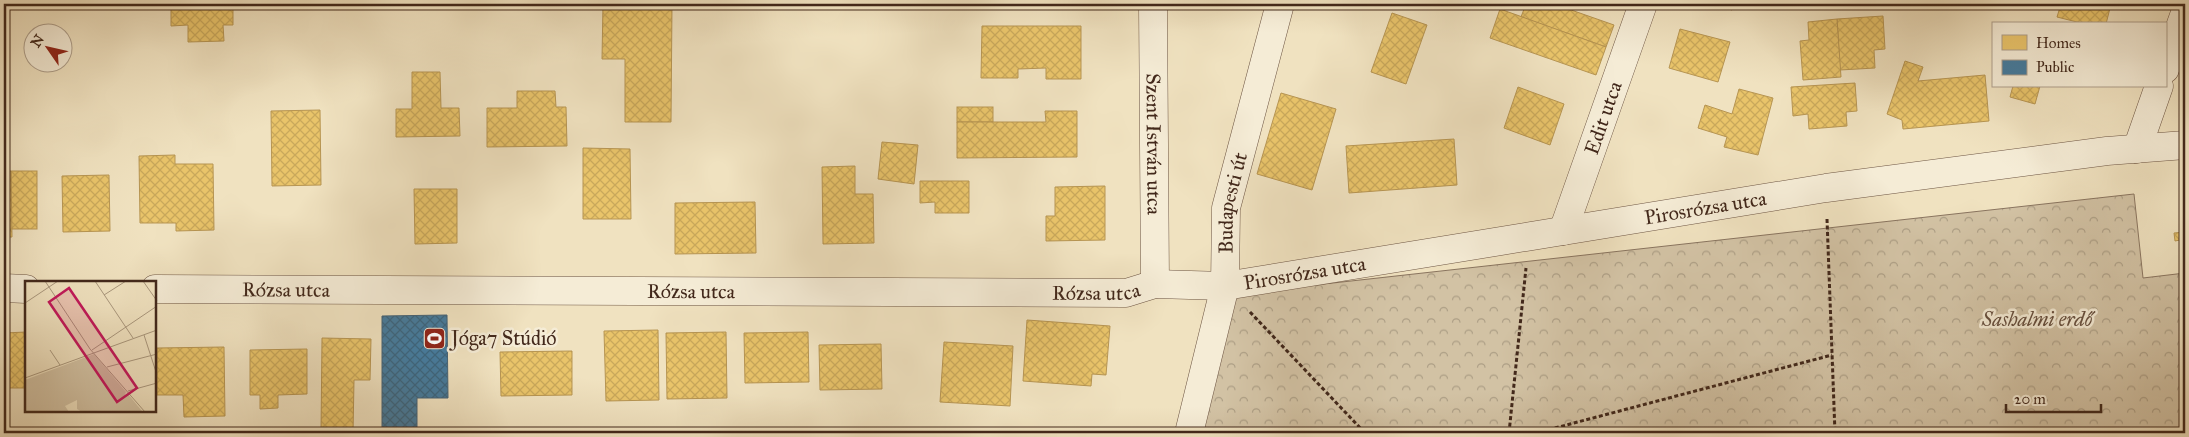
<svg xmlns="http://www.w3.org/2000/svg" width="2189" height="437" font-family="'IM FELL Great Primer',serif">
<style>
.park{fill:url(#park-crowns);stroke:#8a7560}
.homes{fill:url(#homes-cross-hatch);stroke:#b79552}
.public{fill:url(#public-cross-hatch);stroke:#446276}
.lines{fill:none;stroke-linecap:round;stroke-linejoin:round}
.minor-casing{stroke:#6e5644;stroke-width:29}
.path{stroke:#42281b;stroke-width:3;stroke-dasharray:4 2.5;stroke-linecap:butt}
.minor{stroke:#f5ecd6;stroke-width:28}
.labels{text-anchor:middle;dominant-baseline:central;stroke-width:5;stroke-linejoin:round;paint-order:stroke}
.street-label{font-size:20px;fill:#42281b;stroke:#f5ecd6}
.park-label{font-size:20px;font-style:italic;fill:#664e3d;stroke:#f5ecd6}
.poi-label{font-size:20px;fill:#42281b;stroke:#f5ecd6;text-anchor:start}
.inset-road{fill:none;stroke:#aa987e;stroke-width:1}
.view{fill:#c2185b;fill-opacity:0.15;stroke:#c2185b;stroke-width:2.5}
.inset-edge{fill:none;stroke:#42281b;stroke-width:2.5}
</style>
<defs>
<pattern id="park-crowns" width="20" height="18" patternUnits="userSpaceOnUse" patternTransform="scale(1.25)"><rect width="20" height="18" fill="#d2c2a4"/><path d="M2 6a3 3 0 1 1 6 0M12 15a3 3 0 1 1 6 0" fill="none" stroke="#ac9e85"/></pattern>
<pattern id="homes-cross-hatch" width="8" height="8" patternUnits="userSpaceOnUse" patternTransform="scale(1.25)"><rect width="8" height="8" fill="#e9c46a"/><path d="M0 0l8 8M0 8l8-8" fill="none" stroke="#c9a85b"/></pattern>
<pattern id="public-cross-hatch" width="8" height="8" patternUnits="userSpaceOnUse" patternTransform="scale(1.25)"><rect width="8" height="8" fill="#457b9d"/><path d="M0 0l8 8M0 8l8-8" fill="none" stroke="#3b657f"/></pattern>
</defs>
<rect width="100%" height="100%" fill="#f0e2c0"/>
<filter id="stains"><feTurbulence type="fractalNoise" baseFrequency=".004" numOctaves="4"/><feColorMatrix values="0 0 0 0 .2 0 0 0 0 .09 0 0 0 0 .02 0 0 0 .5 -.17"/></filter>
<radialGradient id="worn" r=".72"><stop offset=".6" stop-color="#630" stop-opacity="0"/><stop offset="1" stop-color="#630" stop-opacity=".3"/></radialGradient>
<path class="park" d="M2134 194 2143 278 2185 273V433H1201L1234 294Z"/>
<g class="homes">
<path d="M171 4H233V25H223L224 41 188 42V25L171 26Z"/>
<path d="M603 4H672L671 122H625V59H602Z"/>
<path d="M820 4H851V7L820 8Z"/>
<rect x="1196" y="4" width="35" height="4"/>
<path d="M1526 4H1554L1614 25 1606 47 1521 17Z"/>
<path d="M1713 4H1734L1732 10Z"/>
<path d="M2061 4H2111L2106 24H2085L2057 17Z"/>
<path d="M1500 9 1606 47 1596 75 1490 38Z"/>
<path d="M1392 13 1427 25 1406 84 1371 72Z"/>
<path d="M1883 16 1885 49 1874 50 1875 68 1840 70 1837 19Z"/>
<path d="M1837 19 1841 77 1803 80 1800 41 1809 40 1808 22Z"/>
<path d="M982 26H1081V79H1046V68L1018 69V78H981Z"/>
<path d="M1680 29 1730 42 1718 82 1669 68Z"/>
<path d="M1905 61 1923 67 1918 81 1985 75 1989 121 1903 129 1902 120 1887 114Z"/>
<path d="M412 72H440L441 108H459L460 136 396 137V109H412Z"/>
<path d="M1855 83 1857 111 1846 112 1847 126 1809 129 1808 114 1793 116 1791 87Z"/>
<path d="M2013 86H2040L2035 104 2010 97Z"/>
<path d="M1518 87 1564 104 1550 145 1504 128Z"/>
<path d="M1739 89 1773 98 1758 155 1724 147 1727 137 1698 128 1705 105 1732 114Z"/>
<path d="M517 91H555L556 107H566L567 146 487 147V108H517Z"/>
<path d="M1281 93 1336 109 1312 190 1257 174Z"/>
<rect x="957" y="107" width="36" height="15"/>
<path d="M320 110 321 185 272 186 271 111Z"/>
<path d="M1045 111H1077V157L957 158V122H1046Z"/>
<path d="M1454 139 1457 185 1349 193 1346 146Z"/>
<path d="M882 142 918 145 914 184 878 179Z"/>
<path d="M583 148 630 149 631 219H583Z"/>
<path d="M175 155V164H213L214 230 176 231V223H140L139 156Z"/>
<path d="M855 166V194H873L874 243 823 244 822 167Z"/>
<rect x="11" y="171" width="26" height="58"/>
<path d="M11 171 12 237H4V172Z"/>
<path d="M109 175 110 231 63 232 62 176Z"/>
<path d="M920 181H969V213H935V202L920 203Z"/>
<path d="M1105 186V240L1046 241V216H1055V187Z"/>
<path d="M414 189H457V243L415 244Z"/>
<path d="M755 202 756 253 675 254V203Z"/>
<path d="M2185 232V239L2175 241 2174 233Z"/>
<path d="M1027 320 1110 326 1106 375 1092 374 1091 386 1023 381Z"/>
<path d="M658 330 659 400 606 401 604 331Z"/>
<path d="M26 332V388H4V333Z"/>
<path d="M726 332 727 398 667 399 666 333Z"/>
<path d="M808 332 809 382 745 383 744 333Z"/>
<path d="M322 338 371 339 370 380H354L353 433H321Z"/>
<path d="M944 342 1013 346 1010 406 940 402Z"/>
<path d="M881 344 882 389 820 390 819 345Z"/>
<path d="M224 347 225 416 184 417 183 395H157V348Z"/>
<path d="M307 349V394L278 395V408L260 409V395H250V350Z"/>
<path d="M572 351V395L501 396 500 352Z"/>
</g>
<path class="public" d="M447 315 448 398H417V433H382V316Z"/>
<g class="lines">
<defs>
<g id="minor">
<path id="s1" d="M1153 4 1155 284"/>
<path d="M2165 69 2185 13"/>
<path d="M2137 149 2159 86"/>
<path id="s2" d="M1563 231 1643 4"/>
<path d="M4 288 26 289"/>
<path id="s3" d="M155 289 1126 293 1155 284 1225 286 1826 188 2107 151 2185 145"/>
<path id="s4" d="M1189 433 1225 286 1226 208 1280 4"/>
</g>
</defs>
<use href="#minor" class="minor-casing"/>
<g class="path">
<path d="M1827 219 1835 433"/>
<path d="M1250 312 1365 433"/>
<path d="M1509 433 1526 268"/>
<path d="M1536 433 1832 355"/>
</g>
<use href="#minor" class="minor"/>
</g>
<defs>
<symbol id="stadium-square" viewBox="-11 -11 22 22"><rect x="-9" y="-9" width="18" height="18" rx="4" fill="#8f2418" stroke="#f5ecd6"/><path d="M0-5a6.5 5 0 1 0 0 10a6.5 5 0 1 0 0-10ZM-3.5-1.8h7v3.6h-7Z" fill="#fff"/></symbol>
</defs>
<g fill-rule="evenodd">
<use href="#stadium-square" x="422" y="326" width="25" height="25"/>
</g>
<g class="labels">
<g class="street-label">
<text stroke="none"><textPath href="#s2" startOffset="120">Edit utca</textPath></text>
<text stroke="none"><textPath href="#s1" startOffset="140">Szent István utca</textPath></text>
<text stroke="none"><textPath href="#s4" startOffset="235">Budapesti út</textPath></text>
<text stroke="none"><textPath href="#s3" startOffset="1558">Pirosrózsa utca</textPath></text>
<text stroke="none"><textPath href="#s3" startOffset="1152">Pirosrózsa utca</textPath></text>
<text stroke="none"><textPath href="#s3" startOffset="941">Rózsa utca</textPath></text>
<text stroke="none"><textPath href="#s3" startOffset="131">Rózsa utca</textPath></text>
<text stroke="none"><textPath href="#s3" startOffset="536">Rózsa utca</textPath></text>
</g>
<g class="park-label">
<text x="2037" y="319">Sashalmi erdő</text>
</g>
<g class="poi-label">
<text x="451" y="338">Jóga7 Stúdió</text>
</g>
</g>
<g transform="translate(25 281)">
<rect width="131" height="131" fill="#f0e2c0"/>
<path d="M69 73 101 111 99 116 103 113 117 130 57 131 52 128V119L40 125 44 131H0V99Z" fill="#d2c2a4"/>
<path class="inset-road" d="M20 0 65 68 120 131M70 0 108 57M118 0 132 20M79 14 101 0M0 22 33 0M119 54 132 94M25 69 35 84M67 69 132 25M82 86 132 73M0 97 132 49M103 110 132 102"/>
<path class="view" d="M44 7 112 107 92 121 24 21Z"/>
<rect width="131" height="131" class="inset-edge"/>
</g>
<rect width="2189" height="437" fill="none" stroke="#f0e2c0" stroke-width="20"/>
<rect x="5" y="5" width="2179" height="427" fill="none" stroke="#42281b" stroke-width="2.5"/>
<rect x="10" y="10" width="2169" height="417" fill="none" stroke="#42281b"/>
<rect x="1992" y="22" width="175" height="65" fill="#f5ecd6" stroke="#ad9e8b"/>
<rect x="2002" y="35" width="25" height="15" fill="#e9c46a" stroke="#ad9e8b"/>
<text x="2036" y="48" font-size="15" fill="#42281b">Homes</text>
<rect x="2002" y="60" width="25" height="15" fill="#457b9d" stroke="#ad9e8b"/>
<text x="2036" y="72" font-size="15" fill="#42281b">Public</text>
<g transform="translate(48 48) rotate(304)"><circle r="24" fill="#f5ecd6" stroke="#ad9e8b"/>
<path d="M0-4L9 19L0 12L-9 19Z" fill="#8f2418"/>
<text y="-8" font-size="14" font-weight="bold" text-anchor="middle" fill="#42281b">N</text>
</g>
<path d="M2006 404v8h95v-8" fill="none" stroke="#42281b" stroke-width="2.5"/>
<text x="2014" y="404" font-size="15" fill="#42281b" stroke="#f5ecd6" stroke-width="4" paint-order="stroke">20 m</text>
<rect width="100%" height="100%" filter="url(#stains)"/>
<rect width="100%" height="100%" fill="url(#worn)"/>
</svg>
